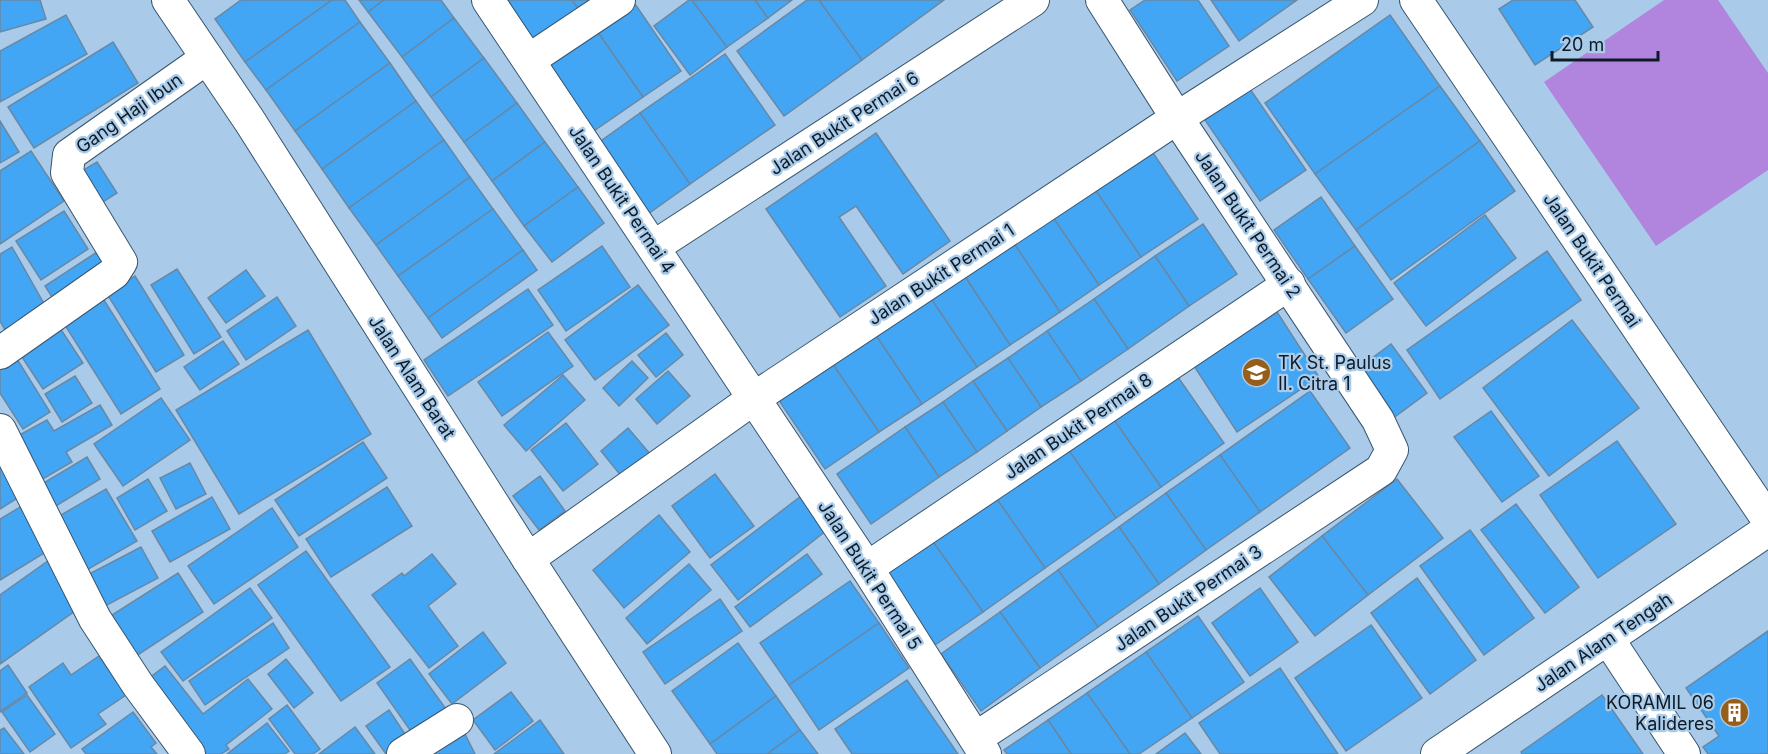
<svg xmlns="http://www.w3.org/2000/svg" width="1768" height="754" font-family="Inter,sans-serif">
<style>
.green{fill:#b185de}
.building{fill:#43a6f4;stroke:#6888a5;stroke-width:1.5}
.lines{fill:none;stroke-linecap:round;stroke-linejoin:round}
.minor-casing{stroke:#385670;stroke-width:34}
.minor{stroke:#fff;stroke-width:32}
.labels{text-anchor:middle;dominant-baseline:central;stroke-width:4.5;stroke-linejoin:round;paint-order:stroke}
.street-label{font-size:18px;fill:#0e1b26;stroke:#a9cbe9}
.poi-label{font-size:18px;fill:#0e1b26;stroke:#a9cbe9;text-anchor:start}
</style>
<rect width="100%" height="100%" fill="#a9cbe9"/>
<path class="green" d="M1664 0H1718L1768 73V170L1656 246 1544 82Z"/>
<g class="building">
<path d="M0 0H40L46 19 0 32Z"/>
<path d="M241 0H332L245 62 215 19Z"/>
<path d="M332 0H345L360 22 266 90 245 62Z"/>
<path d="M359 0H384L368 12Z"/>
<path d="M384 0H441L454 18 402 57 368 12Z"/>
<path d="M497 0H572L578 8 528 43Z"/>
<path d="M572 0H589L578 8Z"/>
<path d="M689 0H692L727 47 690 75 654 26Z"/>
<path d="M692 0H755L768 18 727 47Z"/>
<path d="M755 0H792L768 18Z"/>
<path d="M807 0H819L862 60 784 116 737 51Z"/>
<path d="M819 0H944L862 60Z"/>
<path d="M1145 0H1198L1229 46 1177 81 1130 10Z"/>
<path d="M1211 0H1297L1239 41Z"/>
<path d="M1513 0H1575L1593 27 1535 65 1499 9Z"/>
<path d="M635 4 681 71 643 97 597 31Z"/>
<path d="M66 15 87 54 0 102V51Z"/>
<path d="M1390 15 1440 86 1315 174 1265 103Z"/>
<path d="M454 18 484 58 431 97 402 57Z"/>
<path d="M360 22 390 63 295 131 266 90Z"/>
<path d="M597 31 643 97 588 135 542 68Z"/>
<path d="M113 42 138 83 34 148 8 107Z"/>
<path d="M725 54 775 125 690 184 640 113Z"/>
<path d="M484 58 517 103 464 142 431 97Z"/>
<path d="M390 63 416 101 322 169 295 131Z"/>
<path d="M1440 86 1480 141 1356 230 1315 174Z"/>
<path d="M1250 89 1306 170 1260 201 1205 120Z"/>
<path d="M416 101 444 140 349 208 322 169Z"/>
<path d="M517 103 545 142 492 181 464 142Z"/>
<path d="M640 113 690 184 648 214 598 143Z"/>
<path d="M0 121 19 152 0 163Z"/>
<path d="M876 133 950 241 903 274 856 206 839 217 886 286 840 317 766 209Z"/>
<path d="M444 140 470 177 376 245 349 208Z"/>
<path d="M1480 141 1515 191 1391 280 1356 230Z"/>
<path d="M545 142 578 187 524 226 492 181Z"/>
<path d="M1151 150 1198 219 1141 257 1094 188Z"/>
<path d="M31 151 64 201 0 244V171Z"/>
<path d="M97 162 117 193 95 207 75 175Z"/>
<path d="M470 177 493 209 398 276 376 245Z"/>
<path d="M578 187 604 223 552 262 524 226Z"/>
<path d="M1094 188 1141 257 1099 285 1052 216Z"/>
<path d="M1321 197 1355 246 1308 279 1274 230Z"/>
<path d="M493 209 523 250 428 318 398 276Z"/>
<path d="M64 211 88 249 41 280 16 241Z"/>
<path d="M1485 215 1516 258 1426 326 1394 283Z"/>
<path d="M1052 216 1099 285 1060 312 1013 242Z"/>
<path d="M1203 224 1237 274 1189 306 1155 256Z"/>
<path d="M1013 242 1060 312 1010 345 964 275Z"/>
<path d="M602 246 630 287 566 331 538 290Z"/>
<path d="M1355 246 1393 299 1346 333 1308 279Z"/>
<path d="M12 247 47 309 6 332 0 321V254Z"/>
<path d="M523 250 537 270 442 338 428 318Z"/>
<path d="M1547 251 1581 300 1440 399 1407 350Z"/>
<path d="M97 252 111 274 59 308 45 286Z"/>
<path d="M1155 256 1189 306 1128 349 1094 299Z"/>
<path d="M177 269 221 337 194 354 151 285Z"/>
<path d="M246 270 265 296 226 323 208 298Z"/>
<path d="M964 275 1010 345 977 367 930 297Z"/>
<path d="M135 276 184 355 156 372 107 294Z"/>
<path d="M638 285 669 325 595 380 565 340Z"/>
<path d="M528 289 553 325 448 396 424 360Z"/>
<path d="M102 297 160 389 121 414 63 322Z"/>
<path d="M277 297 296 326 246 360 227 331Z"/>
<path d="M930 297 977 367 922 404 875 334Z"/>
<path d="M1094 299 1128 349 1081 381 1047 331Z"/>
<path d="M1277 312 1319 377 1237 432 1194 366Z"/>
<path d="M1572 320 1639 408 1549 476 1483 388Z"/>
<path d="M56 322 83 363 43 389 16 348Z"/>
<path d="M308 330 371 434 239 514 176 410Z"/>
<path d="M1047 331 1081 381 1041 407 1008 358Z"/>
<path d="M548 332 573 366 502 416 478 382Z"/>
<path d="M666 333 683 355 656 377 638 355Z"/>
<path d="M875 334 922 404 879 432 832 363Z"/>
<path d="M223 341 239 364 200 390 184 367Z"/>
<path d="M1391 344 1427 393 1392 419 1356 370Z"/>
<path d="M12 351 50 412 23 429 0 393V359Z"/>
<path d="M1008 358 1041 407 1007 431 973 381Z"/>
<path d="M632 361 648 378 619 406 603 388Z"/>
<path d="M832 363 879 432 825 469 778 399Z"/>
<path d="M1173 370 1224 443 1161 487 1110 414Z"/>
<path d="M668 371 690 396 657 424 636 399Z"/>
<path d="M563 375 585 400 526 451 504 425Z"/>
<path d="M75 376 92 403 62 422 45 394Z"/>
<path d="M973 381 1007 431 977 452 943 402Z"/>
<path d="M1310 391 1350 448 1260 512 1220 455Z"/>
<path d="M161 398 190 440 123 486 94 444Z"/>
<path d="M943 402 977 452 939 477 905 427Z"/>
<path d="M100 405 112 425 66 452 72 462 34 484 10 440 47 420 54 431Z"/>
<path d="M1491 411 1539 476 1502 502 1454 437Z"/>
<path d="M1110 414 1161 487 1116 518 1065 445Z"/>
<path d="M566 423 598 464 563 491 531 450Z"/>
<path d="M905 427 939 477 871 524 837 474Z"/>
<path d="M628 428 650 454 622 477 601 451Z"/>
<path d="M1617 441 1676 524 1598 578 1540 495Z"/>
<path d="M363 442 387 478 299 536 275 500Z"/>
<path d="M1065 445 1116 518 1045 568 994 495Z"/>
<path d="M0 448 27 492 0 509Z"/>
<path d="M1220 455 1260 512 1206 550 1166 493Z"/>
<path d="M87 457 100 479 51 509 37 487Z"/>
<path d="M190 463 206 494 176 509 160 478Z"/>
<path d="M715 474 754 526 710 558 672 506Z"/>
<path d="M540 476 565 511 539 530 513 496Z"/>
<path d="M148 479 167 511 135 530 117 498Z"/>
<path d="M1397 479 1443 538 1368 595 1322 536Z"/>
<path d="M387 487 412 526 331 577 306 539Z"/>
<path d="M106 489 137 541 85 571 54 519Z"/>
<path d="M1166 493 1206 550 1159 584 1119 527Z"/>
<path d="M994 495 1045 568 983 612 931 539Z"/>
<path d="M801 496 827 530 738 600 711 565Z"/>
<path d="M212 497 230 529 170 562 152 531Z"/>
<path d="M27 503 54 547 0 580V519Z"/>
<path d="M1516 504 1579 587 1545 613 1481 530Z"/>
<path d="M272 508 298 547 214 604 188 566Z"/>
<path d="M659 515 690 552 624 608 593 570Z"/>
<path d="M1119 527 1159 584 1098 627 1058 570Z"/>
<path d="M1470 530 1534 618 1484 655 1420 566Z"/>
<path d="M1322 536 1368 595 1315 636 1269 577Z"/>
<path d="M931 539 983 612 935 645 884 572Z"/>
<path d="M141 547 158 578 105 606 89 574Z"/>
<path d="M306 551 390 667 341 701 258 585Z"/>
<path d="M432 554 456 584 428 606 458 646 429 668 372 595 402 573 404 576Z"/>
<path d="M807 554 822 574 750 627 735 607Z"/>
<path d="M52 558 85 604 0 664V595Z"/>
<path d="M689 564 711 590 647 644 626 618Z"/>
<path d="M1058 570 1098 627 1040 668 1000 612Z"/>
<path d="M178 573 203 612 127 662 101 622Z"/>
<path d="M1417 578 1476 660 1430 694 1371 613Z"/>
<path d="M850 581 879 623 789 685 760 643Z"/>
<path d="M250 588 272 618 183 681 161 652Z"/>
<path d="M1260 588 1298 642 1250 676 1212 623Z"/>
<path d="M720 599 742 631 665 684 643 652Z"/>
<path d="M1000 612 1040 668 981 711 941 654Z"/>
<path d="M1198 616 1244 682 1192 718 1146 652Z"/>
<path d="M273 623 289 648 205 705 189 681Z"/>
<path d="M879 623 909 668 819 730 789 685Z"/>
<path d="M1371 625 1422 698 1346 751 1295 678Z"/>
<path d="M1768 631V754H1708L1703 747 1719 736 1686 688Z"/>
<path d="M483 632 506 663 452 704 429 674Z"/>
<path d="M738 643 776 696 710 744 672 691Z"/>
<path d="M1146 652 1192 718 1139 754H1130L1087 693Z"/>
<path d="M99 656 126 695 98 714 106 724 71 748 29 687 63 663 71 675Z"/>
<path d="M286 659 313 693 294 708 268 674Z"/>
<path d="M410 659 451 716 417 740 377 683Z"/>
<path d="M8 665 27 693 0 712V671Z"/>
<path d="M165 666 203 714 248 679 272 709 226 745 229 749 221 754H194L140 685Z"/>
<path d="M1280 668 1338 754H1220L1199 723Z"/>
<path d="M907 680 958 754H852L835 729Z"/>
<path d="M511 692 533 721 495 750 473 720Z"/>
<path d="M1087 693 1130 754H1071L1048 720Z"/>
<path d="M27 695 55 734 30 752 2 712Z"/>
<path d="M1602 695 1643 754H1522L1521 752Z"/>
<path d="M776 696 800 730 767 754H717L710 744Z"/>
<path d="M287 705 320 749 313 754H295L269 719Z"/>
<path d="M389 710 413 746 401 754H386L366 726Z"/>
<path d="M133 712 156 743 151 747 157 754H86L82 749Z"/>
<path d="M540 720 564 754H494Z"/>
<path d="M1048 720 1071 754H1007L1004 750Z"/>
<path d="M267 723 289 751 285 754H227Z"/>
<path d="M355 727 375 754H319Z"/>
<path d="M4 728 24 754H0V730Z"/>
<path d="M800 730 818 754H767Z"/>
<path d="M464 732 475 754H419Z"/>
<path d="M1185 733 1201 754H1156Z"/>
</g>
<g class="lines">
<defs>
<g id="minor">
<path d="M168 0 249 120 528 559 655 754"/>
<path d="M488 0 867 568 985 754"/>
<path d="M1416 0 1768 520"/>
<path d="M529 60 619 0"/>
<path d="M655 246 1033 0"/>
<path d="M0 353 114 273 121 262 67 173 69 155 207 58"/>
<path d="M0 430 95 619 138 685 189 754"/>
<path d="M528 559 753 399 1177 118 1362 0"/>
<path d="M867 568 1289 284"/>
<path d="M1608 639 1684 754"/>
<path d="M976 738 1381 470 1392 450 1378 420 1177 118 1102 0"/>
<path d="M403 754 457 720"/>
<path d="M1437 754 1768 530"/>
</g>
</defs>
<use href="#minor" class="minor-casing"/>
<use href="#minor" class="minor"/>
</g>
<defs>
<symbol id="school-disc" viewBox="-11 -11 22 22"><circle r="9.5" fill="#975e1a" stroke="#a9cbe9"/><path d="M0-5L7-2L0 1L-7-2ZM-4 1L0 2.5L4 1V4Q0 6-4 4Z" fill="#fff"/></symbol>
<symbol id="building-disc" viewBox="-11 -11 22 22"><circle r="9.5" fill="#975e1a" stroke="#a9cbe9"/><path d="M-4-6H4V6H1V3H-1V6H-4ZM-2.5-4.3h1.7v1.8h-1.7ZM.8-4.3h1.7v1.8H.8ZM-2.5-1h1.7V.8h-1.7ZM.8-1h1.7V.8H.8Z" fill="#fff"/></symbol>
</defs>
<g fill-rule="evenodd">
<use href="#school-disc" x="1240" y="356" width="33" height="33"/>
<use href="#building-disc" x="1718" y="696" width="33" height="33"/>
</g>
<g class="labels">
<g class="street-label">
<text transform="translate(129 113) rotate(-35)">Gang Haji Ibun</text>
<text transform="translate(844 123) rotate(-33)">Jalan Bukit Permai 6</text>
<text transform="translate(622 199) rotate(56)">Jalan Bukit Permai 4</text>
<text transform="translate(1248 224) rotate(56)">Jalan Bukit Permai 2</text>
<text transform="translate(1592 260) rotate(56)">Jalan Bukit Permai</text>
<text transform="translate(941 274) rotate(-33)">Jalan Bukit Permai 1</text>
<text transform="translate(412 377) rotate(57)">Jalan Alam Barat</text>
<text transform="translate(1078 426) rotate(-34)">Jalan Bukit Permai 8</text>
<text transform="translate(870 575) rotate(57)">Jalan Bukit Permai 5</text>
<text transform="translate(1188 598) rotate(-34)">Jalan Bukit Permai 3</text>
<text transform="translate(1603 642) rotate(-34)">Jalan Alam Tengah</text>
</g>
<g class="poi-label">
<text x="1278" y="362">TK St. Paulus<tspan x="1278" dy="21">II. Citra 1</tspan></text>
<text x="1714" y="702" text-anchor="end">KORAMIL 06<tspan x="1714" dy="21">Kalideres</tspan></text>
</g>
</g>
<path d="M1552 51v9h106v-9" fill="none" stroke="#0e1b26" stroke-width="3"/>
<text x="1561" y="51" font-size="18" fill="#0e1b26" stroke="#a9cbe9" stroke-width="4.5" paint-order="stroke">20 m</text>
</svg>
